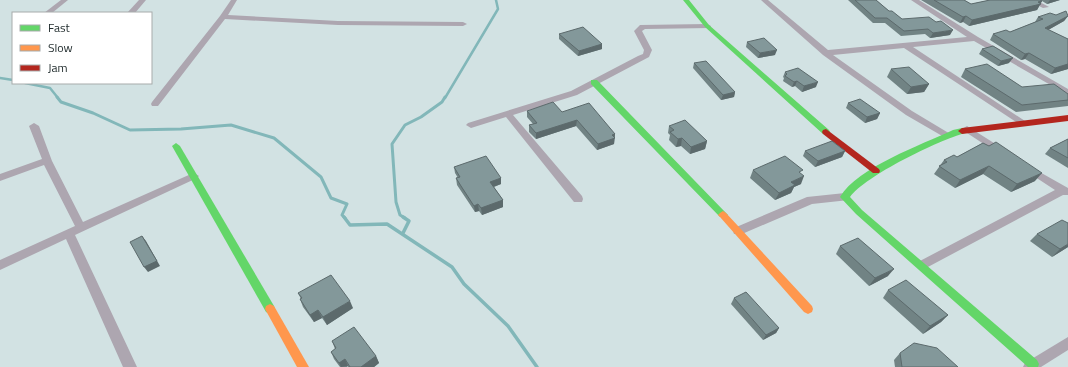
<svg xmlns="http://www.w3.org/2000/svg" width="1068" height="367" font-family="'Titillium Web',sans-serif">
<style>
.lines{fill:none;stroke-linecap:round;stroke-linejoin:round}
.stream-far2{stroke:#82b7b9;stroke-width:2.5}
.stream-far1{stroke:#82b7b9;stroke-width:3}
.stream{stroke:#82b7b9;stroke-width:3.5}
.street{fill:#ada6b0;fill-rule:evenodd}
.fast{fill:#63d668;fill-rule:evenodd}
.slow{fill:#ff974d;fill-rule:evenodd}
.jam{fill:#b3261e;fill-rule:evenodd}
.wall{fill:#718384}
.shaded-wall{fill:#5c6a6c}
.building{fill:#83989a;stroke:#5c6a6c}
</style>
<rect width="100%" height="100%" fill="#d2e2e3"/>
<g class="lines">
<g class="stream-far2">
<path d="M0 78 13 80"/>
<path d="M25 83 50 88 58 98"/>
<path d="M445 98 498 9 496 0"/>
</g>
<g class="stream-far1">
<path d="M57 97 61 102 93 113 130 130 181 129 231 125 274 138 321 177 331 198 347 204 342 215 345 218"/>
<path d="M405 218 400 215 396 202 392 144 405 125 421 117 442 102 445 97"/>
</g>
<g class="stream">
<path d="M344 217 350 225 387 224 452 267 464 284 508 326 537 367"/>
<path d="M403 233 409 221 403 217"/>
</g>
<g class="street">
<path d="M61 0H68L52 13H44Z"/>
<path d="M139 0H146L135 13H127Z"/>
<path d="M231 0H237L228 15 338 21 463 22 467 24 463 26 338 25 225 19 158 106H152L151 104 152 102 220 16Z"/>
<path d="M761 0H768L828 50 967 37 911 0H919L978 37 1068 89V95L974 41 913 47 1025 121 1026 123 1025 125 1022 126 904 48 833 55 912 111 952 135 947 138 944 137 906 115 823 55Z"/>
<path d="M1027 0H1036L1049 7 1043 8Z"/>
<path d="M707 24 711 26 710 28 645 29 642 31 652 50 649 57 577 95 513 115 582 196 583 199 582 202H574L506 117 471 128 466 125 468 123 571 91 638 56 643 54 644 50 634 31 640 25Z"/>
<path d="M34 123 39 126 52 161 83 222 191 174 194 173 199 176 197 178 75 235 137 367H123L66 239 0 270V260L75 226 44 165 0 181V174L42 159 29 126Z"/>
<path d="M967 126 1005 150 1007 152 1005 154H999L964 131 962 129Z"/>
<path d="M1029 166 1068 188V195H1063L926 268 922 270 918 268 916 265 918 262 1055 190 1026 171 1024 169Z"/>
<path d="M845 193 849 194 850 197 849 200 812 204 742 234H734L733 231 734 228 807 197Z"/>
<path d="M1068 337V350L1041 367H1023L1025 363Z"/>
</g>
<g class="fast">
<path d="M683 0H689L709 25 829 130 830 132 829 134H823L705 27Z"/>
<path d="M591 80H597L726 213 728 215 726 217H720L591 84Z"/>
<path d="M962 128 965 129 966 131 965 133C939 140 865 176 850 197L862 210 1037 360 1039 364 1038 367H1028L856 214 840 197C858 167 921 145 953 130Z"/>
<path d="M176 143 180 146 274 306 275 309 274 312 270 314 266 312 172 146Z"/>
</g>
<g class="slow">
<path d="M723 211 726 213 812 306 813 309 812 312 808 314 804 312 720 217 718 215 720 213Z"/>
<path d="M270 304 274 306 309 367H297L265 309 266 306Z"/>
</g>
<g class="jam">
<path d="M1068 115V121L962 134 958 131 962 128Z"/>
<path d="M826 129 879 169 880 171 879 173H873L823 134 822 132 823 130Z"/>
</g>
</g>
<g class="wall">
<path d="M848 0H876L889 11 902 19 950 35 930 38 925 34 901 36 885 23H873Z"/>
<path d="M921 0H964L971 4 990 0H1060L1047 4 1042 1 1037 10 969 26 963 22 960 23Z"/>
<path d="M1056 15 1068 16 1064 21 1048 30 1068 39V69L1051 74 1025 59 1021 60 990 40 993 34 1010 32 1035 22 1038 17Z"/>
<path d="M559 34 602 44V49L578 56 559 39Z"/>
<path d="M747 42 775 55 758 58 746 47Z"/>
<path d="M982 49 1009 63 998 66 979 54Z"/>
<path d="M694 63 735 92 734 97 721 100 693 68Z"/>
<path d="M891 69 929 84 924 92 907 94 887 77Z"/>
<path d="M965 69 1022 87 1068 94V106L1016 112 961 77Z"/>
<path d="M785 72 816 87 802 92 795 86 792 87 783 81 784 78 783 77Z"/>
<path d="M848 103 880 113 877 119 865 123 846 108Z"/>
<path d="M527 111 562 112 615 134 614 144 597 150 576 126 536 139 529 132V125L533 124 527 117Z"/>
<path d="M669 126 707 141 705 149 690 154 681 146 676 147 669 140 670 135 668 133Z"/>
<path d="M1068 139V168L1045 154 1050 148Z"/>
<path d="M983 143 1035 181 1011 192 983 174 955 188 934 174 944 160 957 157Z"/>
<path d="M805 151H845L842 157 815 167 803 156Z"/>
<path d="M454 167 501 178V184L494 187 503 200V207L482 215 479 211 475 212 457 185 456 178H458L455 173Z"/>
<path d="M753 170 801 184 794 187 791 193 775 200 750 178Z"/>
<path d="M1037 234 1068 247 1052 257 1030 241Z"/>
<path d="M840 246 888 276 869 286 836 254Z"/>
<path d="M888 290 948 315 941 322 923 334 883 298Z"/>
<path d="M298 293 353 308 327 325 322 318 314 322 303 307 300 299H301Z"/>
<path d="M734 298 779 328 776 333 763 340 731 304Z"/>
<path d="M332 341 376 356 379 363 374 367H348V366L347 367H340L334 359 331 352 335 349Z"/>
<path d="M900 353 958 367H895L894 360Z"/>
</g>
<g class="shaded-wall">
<path d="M1050 0H1060L1047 4Z"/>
<path d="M1042 1 1037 10 969 26 972 20Z"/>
<path d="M966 16 963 22 960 23 963 17Z"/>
<path d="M1068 16 1064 21 1041 34 1045 28Z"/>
<path d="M953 30 950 35 930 38 933 33Z"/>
<path d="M602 44V49L578 56 579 51Z"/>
<path d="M777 50 775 55 758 58 760 53Z"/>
<path d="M1029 53 1025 59 1021 60 1025 54Z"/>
<path d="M1013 58 1009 63 998 66 1001 61Z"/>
<path d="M1068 64V69L1051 74 1055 68Z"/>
<path d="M797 81 795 86 792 87 794 82Z"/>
<path d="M818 82 816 87 802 92 804 86Z"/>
<path d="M929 84 924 92 907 94 911 87Z"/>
<path d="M735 92 734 97 721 100 723 95Z"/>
<path d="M880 113 877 119 865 123 867 117Z"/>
<path d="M577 120 576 126 536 139V133Z"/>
<path d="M615 134 614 144 597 150 598 144 612 135Z"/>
<path d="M682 138 681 146 676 147 678 139Z"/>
<path d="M707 141 705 149 690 154 691 147Z"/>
<path d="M845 151 842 157 815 167 818 161Z"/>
<path d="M989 166 983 174 955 188 960 180Z"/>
<path d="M1042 173 1035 181 1011 192 1017 184Z"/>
<path d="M804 176 801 184 794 187 791 193 775 200 779 193 791 182Z"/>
<path d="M501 178V184L490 188V182Z"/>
<path d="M503 200V207L482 215 481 208Z"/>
<path d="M478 204 479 211 475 212 474 206Z"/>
<path d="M142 236 146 241 160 266 148 272 144 267Z"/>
<path d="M1068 244V247L1052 257 1060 249Z"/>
<path d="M894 269 888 276 869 286 875 278Z"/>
<path d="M350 301 353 308 327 325 323 317Z"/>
<path d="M318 310 322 318 314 322 310 315Z"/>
<path d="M948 315 941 322 923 334 930 326Z"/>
<path d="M779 328 776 333 763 340 766 335Z"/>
<path d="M376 356 379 363 374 367H361Z"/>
<path d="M345 359 348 366 341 367 339 363Z"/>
</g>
<g class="building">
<path d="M855 0H876L889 11H892L902 19 929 17 936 22 941 21 953 30 933 33 928 29 904 31 887 18H875Z"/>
<path d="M934 0H964L971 4 990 0H1040L1042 1 1038 2 1041 4 972 20 966 16 963 17Z"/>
<path d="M1066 11 1068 16 1045 28 1068 39V64L1055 68 1029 53 1025 54 993 34 1006 30 1010 32 1043 19 1038 17 1050 13 1056 15Z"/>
<path d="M583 27 602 44 579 51 559 34Z"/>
<path d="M764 38 777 50 760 53 747 42Z"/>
<path d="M993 46 1013 58 1001 61 982 49Z"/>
<path d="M706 61 735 92 723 95 694 63Z"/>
<path d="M987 64 1022 87 1054 84 1068 94V100L1022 105 965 69Z"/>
<path d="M909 67 929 84 911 87 891 69Z"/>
<path d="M798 68 818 82 804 86 797 81 794 82 785 76 787 74 785 72Z"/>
<path d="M860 99 880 113 867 117 848 103Z"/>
<path d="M553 102 562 112 589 103 615 134 612 135 615 138 598 144 577 120 536 133 529 125 537 123 527 111Z"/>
<path d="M685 120 707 141 691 147 682 138 678 139 670 132 674 130 669 126Z"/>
<path d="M1068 139V158L1050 148Z"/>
<path d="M832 141 845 151 818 161 805 151Z"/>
<path d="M996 142 1042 173 1017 184 989 166 960 180 939 166 947 162 944 160 954 155 957 157 983 143 989 146Z"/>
<path d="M486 156 501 178 490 182 503 200 481 208 478 204 474 206 461 186 456 178 460 177 454 167Z"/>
<path d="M785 156 803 170 799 172 804 176 791 182 795 185 779 193 753 170Z"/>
<path d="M1062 220 1068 223V244L1060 249 1037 234Z"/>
<path d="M142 236 157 261 144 267 130 242Z"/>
<path d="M858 238 894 269 875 278 840 246Z"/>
<path d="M331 275 350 301 323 317 318 310 310 315 300 299 302 298 298 293Z"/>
<path d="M906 280 948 315 930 326 888 290Z"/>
<path d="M746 292 779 328 766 335 734 298Z"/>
<path d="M354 327 376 356 361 367H350L345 359 339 363 331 352 336 348 332 341Z"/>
<path d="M914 343 937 348 958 367H902L900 353Z"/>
</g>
<rect x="12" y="12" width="140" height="72" fill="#ffffff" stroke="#a7abab"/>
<rect x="20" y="25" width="20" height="6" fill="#63d668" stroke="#a7abab"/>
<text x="48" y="32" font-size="12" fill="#222d2e">Fast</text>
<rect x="20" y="45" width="20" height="6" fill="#ff974d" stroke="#a7abab"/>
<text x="48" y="52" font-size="12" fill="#222d2e">Slow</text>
<rect x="20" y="65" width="20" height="6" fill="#b3261e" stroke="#a7abab"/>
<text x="48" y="72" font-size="12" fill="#222d2e">Jam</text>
</svg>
